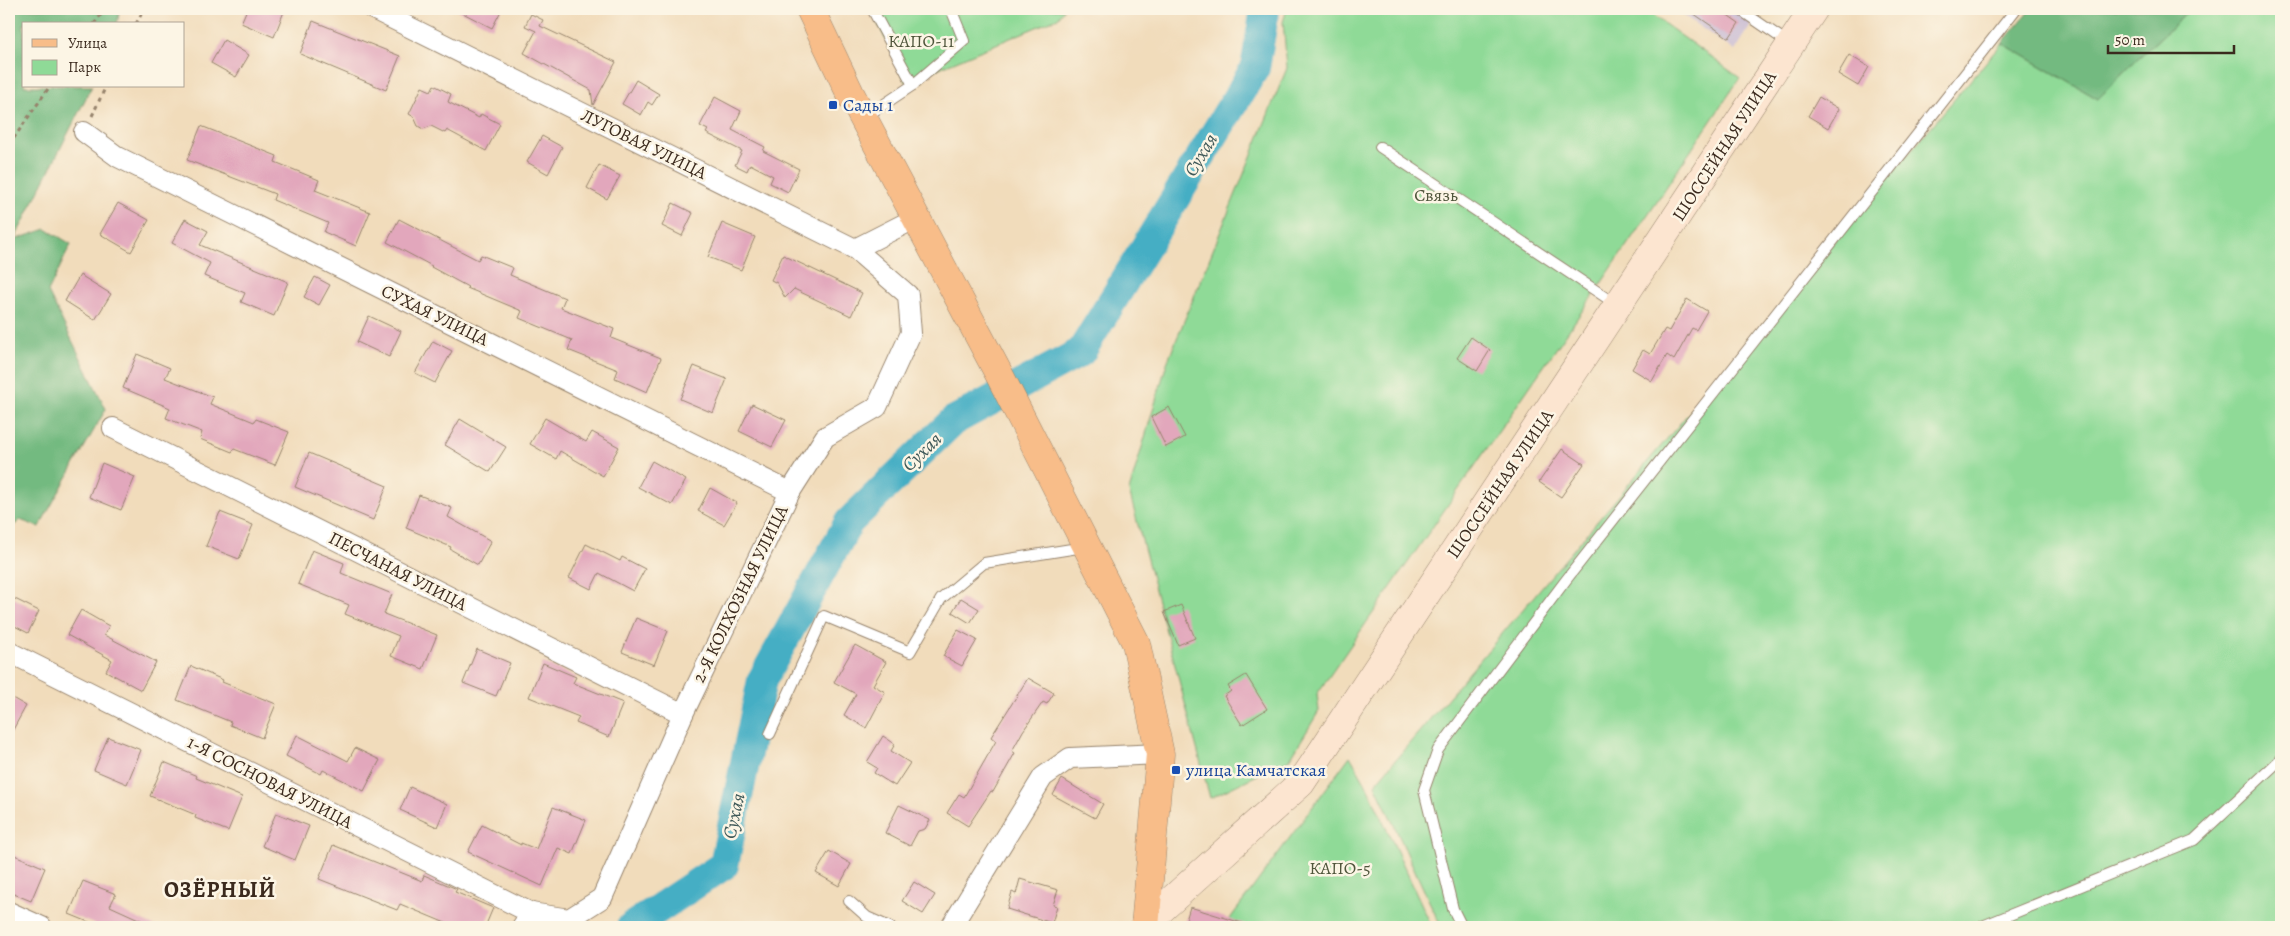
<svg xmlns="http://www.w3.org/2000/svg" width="2290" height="936" font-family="Alegreya,serif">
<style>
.industrial{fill:#ccbfd4}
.green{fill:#8fda97;stroke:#65825a}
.forest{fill:#73ba80;stroke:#57724f}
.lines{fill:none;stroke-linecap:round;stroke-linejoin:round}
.river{stroke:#45aec4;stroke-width:30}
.building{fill:#e2a7bc}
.lane-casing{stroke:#96836c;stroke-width:12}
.street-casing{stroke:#96836c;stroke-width:22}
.secondary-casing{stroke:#96836c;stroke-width:29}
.primary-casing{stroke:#96836c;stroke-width:29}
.path{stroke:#96836c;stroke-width:3;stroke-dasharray:4 4;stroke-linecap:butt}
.lane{stroke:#fff;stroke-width:10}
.street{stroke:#fff;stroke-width:20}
.secondary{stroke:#fce5d0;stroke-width:28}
.primary{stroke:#f8bd89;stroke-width:28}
.transit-dot{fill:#1a4fb4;stroke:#fcf5e5;stroke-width:2}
.labels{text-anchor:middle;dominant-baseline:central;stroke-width:5;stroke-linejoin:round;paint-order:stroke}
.park-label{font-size:18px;fill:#50563c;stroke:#fcf5e5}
.transit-label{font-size:18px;fill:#164399;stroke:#fcf5e5;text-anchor:start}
.street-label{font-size:18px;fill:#3b2a1e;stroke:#fcf5e5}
.water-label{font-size:19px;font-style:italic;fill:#3e5858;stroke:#fcf5e5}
.district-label{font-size:22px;font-weight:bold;letter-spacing:1px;fill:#3b2a1e;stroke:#fcf5e5}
</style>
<rect width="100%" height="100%" fill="#fcf5e5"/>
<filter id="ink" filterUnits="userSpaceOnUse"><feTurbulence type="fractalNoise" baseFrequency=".02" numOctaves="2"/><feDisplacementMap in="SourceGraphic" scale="10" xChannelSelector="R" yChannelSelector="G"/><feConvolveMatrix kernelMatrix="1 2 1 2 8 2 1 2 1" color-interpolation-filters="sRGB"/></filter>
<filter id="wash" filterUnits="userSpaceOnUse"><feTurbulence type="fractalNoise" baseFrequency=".0096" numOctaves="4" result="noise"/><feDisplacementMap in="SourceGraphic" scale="20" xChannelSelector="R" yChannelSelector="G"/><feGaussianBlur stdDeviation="1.12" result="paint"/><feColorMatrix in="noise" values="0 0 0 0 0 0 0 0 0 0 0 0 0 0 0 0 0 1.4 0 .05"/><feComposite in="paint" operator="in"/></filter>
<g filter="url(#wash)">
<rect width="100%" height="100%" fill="#f1dcbb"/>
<path class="industrial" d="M1674 9H1761L1735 51Z"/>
<g class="green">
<path d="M871 9H1064L1058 18 906 82Z"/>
<path d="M1287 9H1644L1740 78 1596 291 1317 694 1319 711 1290 759 1210 798 1129 491 1167 363 1287 68 1283 22Z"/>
<path d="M2202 9H2281V927H1441L1375 784 2002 43 2098 99 2137 59 2188 12Z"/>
<path d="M1350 756 1365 782 1432 927H1224Z"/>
</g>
<g class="forest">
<path d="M9 9H120L117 24H24V86H92L14 240 46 229 71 244 48 292 106 409 39 527 20 520 9 530Z"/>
<path d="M2031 9H2202L2188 12 2137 59 2098 99 2002 43Z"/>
</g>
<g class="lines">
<path class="river" d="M631 927 724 865 762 680 849 522 953 421 1081 352 1255 68 1265 9"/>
</g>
<g id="blocks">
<g class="building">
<path d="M247 9H285L274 37 241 23Z"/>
<path d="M455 9H502L492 28Z"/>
<path d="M1687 9H1719L1739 23 1729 38Z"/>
<path d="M531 14 543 20 540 26 616 62 593 105 591 90 524 53 536 31 525 26Z"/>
<path d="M313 21 400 56 386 90 300 54Z"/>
<path d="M224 40 249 55 236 77 211 63Z"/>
<path d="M1849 55 1869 67 1858 86 1838 74Z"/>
<path d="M636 80 659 94 652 105 648 102 641 115 622 104Z"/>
<path d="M434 85 451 94 448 102 479 118 481 114 500 124 486 151 447 130 445 133 431 126 423 129 418 126 414 117 409 114 422 87 431 91Z"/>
<path d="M715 97 741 111 732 130 765 147 763 151 799 169 788 192 770 183 773 176 750 164 747 171 735 165 742 151 706 133 708 130 700 126Z"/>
<path d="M1819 97 1839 109 1828 128 1808 116Z"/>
<path d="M201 126 277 156 275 162 319 180 315 190 370 212 356 246 324 232 328 223 273 200 275 194 187 160Z"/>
<path d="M542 136 562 147 548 174 527 162Z"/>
<path d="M599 165 620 176 607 199 587 188Z"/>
<path d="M118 203 149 220 131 252 100 234Z"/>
<path d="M673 203 693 213 682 236 662 226Z"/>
<path d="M185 219 208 231 200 245 288 282 274 316 241 302 245 293 204 276 210 263 172 243Z"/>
<path d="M399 219 478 260 481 255 513 268 510 275 565 298 561 308 614 329 611 338 661 358 647 392 615 378 618 370 568 350 572 340 519 318 522 311 467 288 468 287 431 267 432 266 387 242Z"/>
<path d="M722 223 755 237 741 270 708 257Z"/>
<path d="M783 255 862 293 851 316 794 289 785 298 777 283 771 280Z"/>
<path d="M80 275 111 294 95 320 65 301Z"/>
<path d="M315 277 330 285 319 305 304 297Z"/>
<path d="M1687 299 1707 311 1696 330 1692 328 1674 360 1667 355 1652 381 1632 369 1643 350 1650 354 1665 329 1669 331Z"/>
<path d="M369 316 401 331 389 357 357 342Z"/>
<path d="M1471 337 1490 350 1477 371 1457 358Z"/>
<path d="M433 341 452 351 435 383 415 373Z"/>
<path d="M137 354 170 368 165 378 213 397 210 404 254 422 256 419 289 432 275 465 234 449 232 452 200 439 202 432 166 418 170 408 123 388Z"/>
<path d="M694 366 727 379 713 413 680 399Z"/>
<path d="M752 404 786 420 772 447 739 431Z"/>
<path d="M1169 407 1185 437 1166 447 1151 417Z"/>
<path d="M545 418 586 442 592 432 619 447 603 476 560 451 556 459 530 444Z"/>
<path d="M460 419 506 447 490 472 445 445Z"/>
<path d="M1562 449 1584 464 1561 497 1539 482Z"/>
<path d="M309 453 387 486 373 520 295 487Z"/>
<path d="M652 461 686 480 672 505 638 487Z"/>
<path d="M102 463 135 477 121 510 89 497Z"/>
<path d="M710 488 737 503 724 525 698 511Z"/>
<path d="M419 495 452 508 448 517 491 541 478 565 450 549 451 547 406 528Z"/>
<path d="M220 512 253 525 239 559 206 546Z"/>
<path d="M586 544 620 561 622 557 645 569 633 591 599 573 591 589 569 578Z"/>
<path d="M312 550 344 563 341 573 392 594 384 614 437 635 423 669 391 656 399 636 345 614 349 605 298 584Z"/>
<path d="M9 596 39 611 28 633 9 623Z"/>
<path d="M961 598 979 609 970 623 952 612Z"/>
<path d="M1181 605 1195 638 1178 645 1164 612Z"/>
<path d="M81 610 109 626 104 635 156 662 141 690 106 671 112 660 67 635Z"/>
<path d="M636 618 668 631 654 665 622 652Z"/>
<path d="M958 630 977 640 962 666 943 656Z"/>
<path d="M855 645 886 662 873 685 885 692 866 728 844 715 856 694 834 682Z"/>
<path d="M477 649 510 663 496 696 463 683Z"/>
<path d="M543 663 576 677 573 683 623 703 609 737 576 723 579 717 529 697Z"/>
<path d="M191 666 223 680 222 682 276 704 262 738 230 725 231 722 177 700Z"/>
<path d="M1246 675 1267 709 1242 725 1224 696 1231 691 1228 686Z"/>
<path d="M1028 678 1054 693 1047 704 1043 702 1023 731 1012 751 1015 753 993 792 991 791 968 826 947 813 959 794 964 797 996 741 991 737Z"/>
<path d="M9 696 26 706 9 737Z"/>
<path d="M297 735 348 761 355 748 380 760 364 791 323 770 321 774 286 756Z"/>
<path d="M883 736 895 744 891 751 910 763 895 786 874 773 877 768 867 762Z"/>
<path d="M108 737 141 750 127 784 94 770Z"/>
<path d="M164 762 197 776 196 778 242 797 228 831 195 818 196 815 150 796Z"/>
<path d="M1062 779 1103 804 1095 818 1053 795Z"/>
<path d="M410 787 447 804 437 827 400 810Z"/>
<path d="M899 805 930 820 925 829 918 831 910 846 885 833Z"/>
<path d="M553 807 586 820 572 854 558 848 542 886 468 852 482 825 521 845V843L536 849Z"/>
<path d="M276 813 309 826 295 860 262 846Z"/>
<path d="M333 845 422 881 424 875 457 889 455 892 493 908 485 927H447L448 924 400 904 397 910 319 879Z"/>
<path d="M829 851 851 864 839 886 816 873Z"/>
<path d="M12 854 45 868 31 901 9 892V863Z"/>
<path d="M1020 879 1058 890 1053 905 1057 906 1052 923 1007 909 1012 892 1016 894Z"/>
<path d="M83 881 116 894 110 906 156 927H101L69 914Z"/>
<path d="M914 882 935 895 923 914 902 901Z"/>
<path d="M1190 907 1245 924V927H1184Z"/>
</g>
</g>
</g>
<g filter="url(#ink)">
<use href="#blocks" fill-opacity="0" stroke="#96836c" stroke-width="1"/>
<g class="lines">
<defs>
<g id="lane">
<path d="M1739 9 1790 44"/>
<path d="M913 85 964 41 951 9"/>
<path d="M865 117 913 85 872 9"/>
<path d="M1380 147 1616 304"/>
<path d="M770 734 824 616 910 652 941 599 984 563 1084 547"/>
<path d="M849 901 867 917 890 927"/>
<path d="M1462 927 1453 909 1424 790 1438 750 1566 580 2016 9"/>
<path d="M1980 927 2194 840 2281 759"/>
</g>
<g id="street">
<path d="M373 9 855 249 916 218"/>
<path d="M84 132 118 157 790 492"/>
<path d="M113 428 683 714"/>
<path d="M9 652 531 913"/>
<path d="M9 912 42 927"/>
<path d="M522 927 531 913 569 919 602 898 683 714 790 492 825 437 877 407 911 333 908 295 855 249"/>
<path d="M951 927 1043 777 1070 758 1160 754"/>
</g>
<path id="secondary" d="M1145 924 1301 783 1814 9"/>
<path id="primary" d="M810 9 850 93 1000 376 1136 643 1160 754 1145 927"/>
</defs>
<use href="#lane" class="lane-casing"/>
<use href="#street" class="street-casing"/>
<use href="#secondary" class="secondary-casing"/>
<use href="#primary" class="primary-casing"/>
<g class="path">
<path d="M94 24 105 9"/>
<path d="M136 24 144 9"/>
<path d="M92 116 106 86"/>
<path d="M9 145 50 86"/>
</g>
<use href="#lane" class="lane"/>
<use href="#street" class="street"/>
<use href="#secondary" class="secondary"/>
<use href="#primary" class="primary"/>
</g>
</g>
<g class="transit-dot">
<rect x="828" y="100" width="10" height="10" rx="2.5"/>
<rect x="1171" y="765" width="10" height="10" rx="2.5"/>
</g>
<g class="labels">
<g class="park-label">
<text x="921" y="41">КАПО-11</text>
<text x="1436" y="195">Связь</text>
<text x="1340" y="868">КАПО-5</text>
</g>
<g class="transit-label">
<text x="843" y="105">Сады 1</text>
<text x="1186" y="770">улица Камчатская</text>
</g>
<g class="street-label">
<text transform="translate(644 144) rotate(26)">ЛУГОВАЯ УЛИЦА</text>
<text transform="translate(1724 146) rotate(-57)">ШОССЕЙНАЯ УЛИЦА</text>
<text transform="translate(435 315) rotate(26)">СУХАЯ УЛИЦА</text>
<text transform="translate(1500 484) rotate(-56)">ШОССЕЙНАЯ УЛИЦА</text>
<text transform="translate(398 571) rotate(27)">ПЕСЧАНАЯ УЛИЦА</text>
<text transform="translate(740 594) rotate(-64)">2-Я КОЛХОЗНАЯ УЛИЦА</text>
<text transform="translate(270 782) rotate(27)">1-Я СОСНОВАЯ УЛИЦА</text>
</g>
<g class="water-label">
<text transform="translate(1201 155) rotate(-59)">Сухая</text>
<text transform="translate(922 452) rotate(-44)">Сухая</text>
<text transform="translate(734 816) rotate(-78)">Сухая</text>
</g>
<g class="district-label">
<text x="220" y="890">ОЗЁРНЫЙ</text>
</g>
</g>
<rect width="2290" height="936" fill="none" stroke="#fcf5e5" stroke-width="30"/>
<rect x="22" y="22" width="162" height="65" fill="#fcf5e5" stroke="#afa495"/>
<rect x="32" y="39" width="25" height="8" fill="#f8bd89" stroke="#afa495"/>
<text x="68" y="48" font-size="15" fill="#3b2a1e">Улица</text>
<rect x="32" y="60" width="25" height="15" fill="#8fda97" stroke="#afa495"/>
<text x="68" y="72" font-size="15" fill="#3b2a1e">Парк</text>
<path d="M2108 45v8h126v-8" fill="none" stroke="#3b2a1e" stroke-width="2.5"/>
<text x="2115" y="45" font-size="15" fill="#3b2a1e" stroke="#fcf5e5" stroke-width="4" paint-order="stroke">50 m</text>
</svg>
